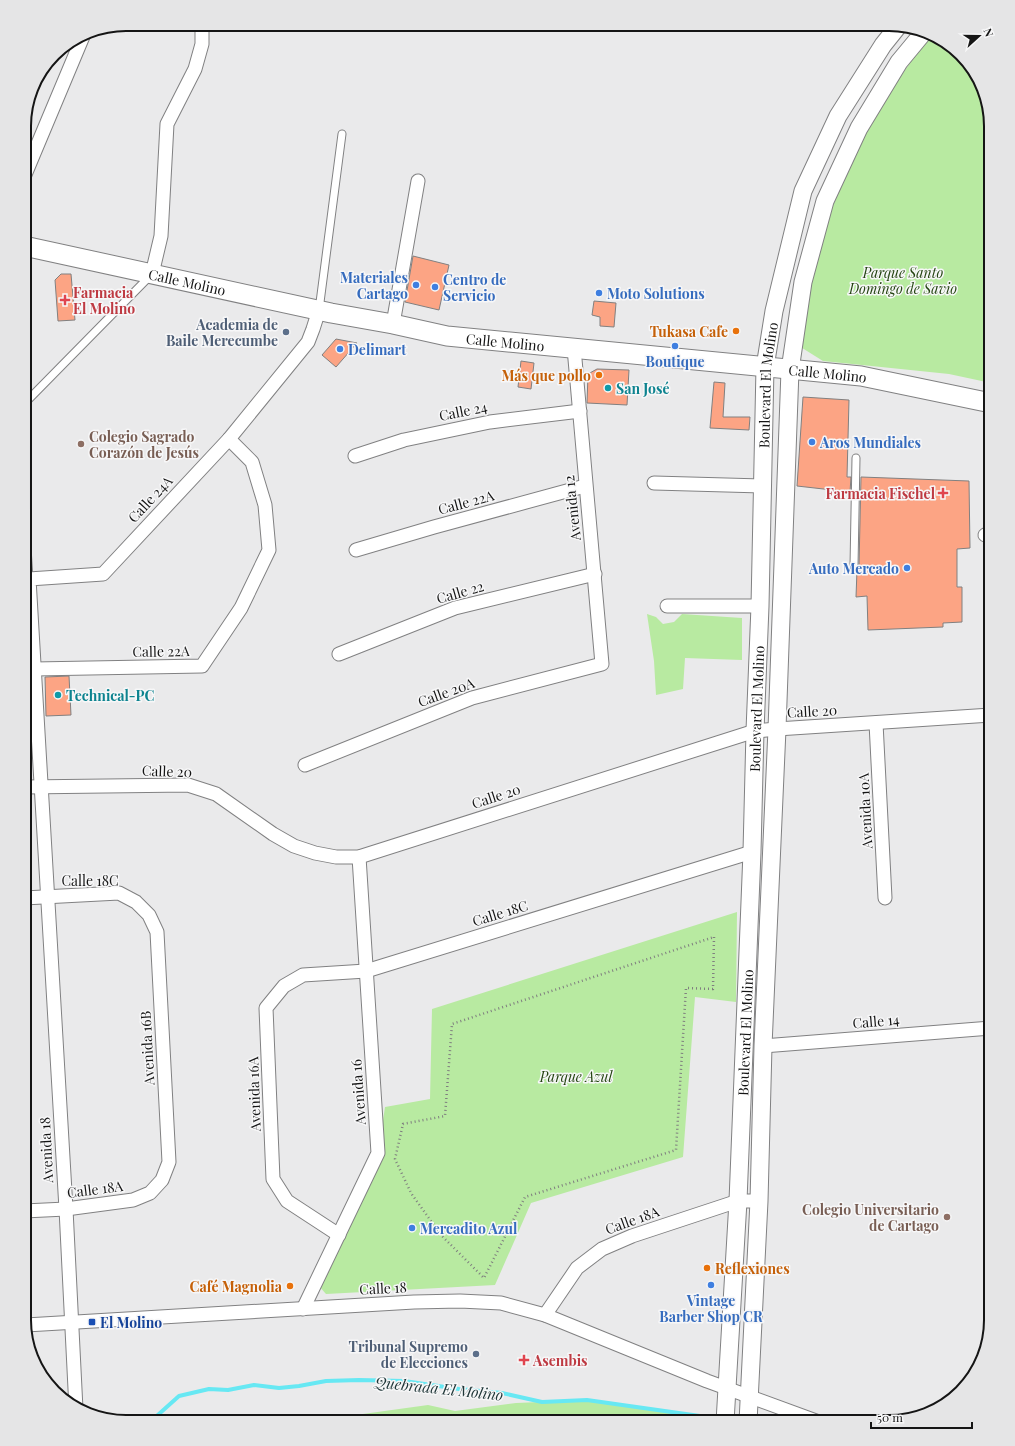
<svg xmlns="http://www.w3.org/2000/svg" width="1015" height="1446" font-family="'Playfair Display',serif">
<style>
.green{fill:#b8eaa1}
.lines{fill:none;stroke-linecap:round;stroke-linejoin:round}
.stream{stroke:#67e8f3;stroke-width:4}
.building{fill:#fca484;stroke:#818080}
.service-casing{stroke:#818182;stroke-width:9}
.minor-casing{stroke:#818182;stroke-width:15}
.tertiary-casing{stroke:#818182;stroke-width:19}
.secondary-casing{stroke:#818182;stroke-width:21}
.path{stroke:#7f7f7f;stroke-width:2.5;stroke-dasharray:1 3;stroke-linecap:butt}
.service{stroke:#fff;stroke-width:7}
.minor{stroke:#fff;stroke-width:13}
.tertiary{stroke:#fff;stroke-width:17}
.secondary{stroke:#fff;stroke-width:19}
.shop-dot{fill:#3f7fe0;stroke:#f7f7f8;stroke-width:1.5}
.health-dot{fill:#e0444e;stroke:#f7f7f8;stroke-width:1.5}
.food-dot{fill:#e8710a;stroke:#f7f7f8;stroke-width:1.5}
.service-dot{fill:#5c6f8a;stroke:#f7f7f8;stroke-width:1.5}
.culture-dot{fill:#0f9aa8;stroke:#f7f7f8;stroke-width:1.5}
.education-dot{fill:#8d6e63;stroke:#f7f7f8;stroke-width:1.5}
.transit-dot{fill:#1a4fb4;stroke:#f7f7f8;stroke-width:1.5}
.labels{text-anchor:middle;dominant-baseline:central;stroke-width:3;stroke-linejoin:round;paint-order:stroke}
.park-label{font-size:14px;font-style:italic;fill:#254512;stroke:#f7f7f8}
.shop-label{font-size:14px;font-weight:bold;fill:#366cbe;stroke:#f7f7f8;text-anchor:start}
.street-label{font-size:14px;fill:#151515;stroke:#f7f7f8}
.health-label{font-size:14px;font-weight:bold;fill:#be3a42;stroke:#f7f7f8;text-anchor:start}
.service-label{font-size:14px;font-weight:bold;fill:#4e5e75;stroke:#f7f7f8;text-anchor:end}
.food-label{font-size:14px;font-weight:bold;fill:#c56008;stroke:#f7f7f8;text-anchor:end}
.culture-label{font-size:14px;font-weight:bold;fill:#0d838f;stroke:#f7f7f8;text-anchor:start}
.education-label{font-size:14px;font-weight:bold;fill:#785e54;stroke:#f7f7f8;text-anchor:start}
.transit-label{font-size:14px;font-weight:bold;fill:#164399;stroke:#f7f7f8;text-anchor:start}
.water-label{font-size:15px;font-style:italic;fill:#1f3638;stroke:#f7f7f8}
.rim{fill:none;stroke:#151515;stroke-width:2}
</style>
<rect width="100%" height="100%" fill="#eaeaeb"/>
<g class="green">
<path d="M930 35 940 38 977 75 991 126V383L949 374 823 361 799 346 806 303 829 215 866 128 922 45Z"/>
<path d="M647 614 656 617 663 624 674 622 682 614 742 618V660L685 658 683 689 656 695 654 661Z"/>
<path d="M737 912 736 1002 695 997 683 1157 531 1203 495 1285 326 1294 319 1286 378 1153 385 1107 430 1099 432 1009Z"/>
<path d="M587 1400 714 1418V1422H305L428 1405 455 1411 516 1403Z"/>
</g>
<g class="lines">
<path class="stream" d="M150 1422 179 1396 209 1389 228 1390 254 1385 279 1388 299 1386 326 1381 359 1380 404 1381 459 1389 502 1393 542 1402 587 1400 714 1418"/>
</g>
<g class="building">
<path d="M413 256 449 265 439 310 405 302Z"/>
<path d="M61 274H71L75 320 58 321 55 280Z"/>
<path d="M594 301 616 303 614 327 600 326V317L592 315Z"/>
<path d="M336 339 357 343 336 367 322 355Z"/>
<path d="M521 361 534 363 531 389 518 387Z"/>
<path d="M597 369 629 370 627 405 587 403 588 374Z"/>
<path d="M714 382 725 383 723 417H750L749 430 710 428Z"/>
<path d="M803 397 849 400 847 477H851L850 492 797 486Z"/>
<path d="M861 477 969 481 970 548 957 549V587H962V622L943 623V627L868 630 867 596 856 597 857 570 859 566Z"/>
<path d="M69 676 71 715 46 716 45 677Z"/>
</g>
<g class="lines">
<defs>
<g id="service">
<path d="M319 310 342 134"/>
<path d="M24 404 150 276"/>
<path d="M24 500 29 579"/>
<path d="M854 566 856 458"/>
</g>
<g id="minor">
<path d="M24 177 84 34"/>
<path d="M152 274 161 236 167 124 195 69 202 44V24"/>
<path d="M393 324 418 181"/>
<path d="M355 456 404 440 490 422 580 411"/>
<path d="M654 483 762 486"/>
<path d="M985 535 991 536"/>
<path d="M356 550 434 527 585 486"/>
<path d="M667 606H760"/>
<path d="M339 654 455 608 595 574"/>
<path d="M34 669 202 666 241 608 269 550 265 505 252 462 229 439"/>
<path d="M876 723 885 898"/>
<path d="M305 765 472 698 602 664 574 348"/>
<path d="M24 787 188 785 216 794 273 834 294 846 315 853 336 857H359L755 731 777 729 991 715"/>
<path d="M763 1046 991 1028"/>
<path d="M24 1211 66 1209 133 1200 150 1193 162 1180 169 1162 157 932 149 915 136 902 119 893 24 898"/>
<path d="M339 1235 287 1201 273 1179 266 1008 284 986 303 975 366 971 752 852"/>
<path d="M303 1309 378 1153 359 857"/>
<path d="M545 1315 577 1268 602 1249 632 1236 738 1201H759"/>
<path d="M26 1325 414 1302 460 1301 501 1303 545 1315 707 1381 819 1422"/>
<path d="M76 1409 66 1209 29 579 103 574 229 439 308 342 313 329 319 310"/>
</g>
<g id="tertiary">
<path id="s1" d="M725 1422 738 1201 752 852 755 731 760 606 765 367 774 311 803 191 838 116 883 45 899 25"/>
<path d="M748 1422 759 1201 763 1046 777 729 790 370 803 282 825 201 859 128 899 62 923 33"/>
</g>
<g id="secondary">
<path id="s2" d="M24 246 331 313 393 324 447 336 861 376 991 403"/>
</g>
</defs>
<use href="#service" class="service-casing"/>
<use href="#minor" class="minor-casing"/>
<use href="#tertiary" class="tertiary-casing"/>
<use href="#secondary" class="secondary-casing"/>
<path class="path" d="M714 937 713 989 686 988 676 1150 525 1197 484 1278 441 1235 411 1193 395 1159 403 1124 445 1116 452 1024Z"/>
<use href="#service" class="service"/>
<use href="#minor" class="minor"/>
<use href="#tertiary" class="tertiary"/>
<use href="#secondary" class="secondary"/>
</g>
<g class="shop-dot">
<circle cx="416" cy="285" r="4"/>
<circle cx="435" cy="287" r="4"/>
<circle cx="599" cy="293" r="4"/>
<circle cx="675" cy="346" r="4"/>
<circle cx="340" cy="349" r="4"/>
<circle cx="812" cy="442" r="4"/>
<circle cx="907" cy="568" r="4"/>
<circle cx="412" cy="1228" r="4"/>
<circle cx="711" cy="1285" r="4"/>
</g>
<g class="health-dot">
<path d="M63 294h4v4h4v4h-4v4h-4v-4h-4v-4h4z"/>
<path d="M941 487h4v4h4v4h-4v4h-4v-4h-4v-4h4z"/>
<path d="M522 1354h4v4h4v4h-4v4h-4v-4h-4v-4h4z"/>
</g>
<g class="food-dot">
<circle cx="736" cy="331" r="4"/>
<circle cx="599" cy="375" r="4"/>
<circle cx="707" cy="1268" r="4"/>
<circle cx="290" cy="1286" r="4"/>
</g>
<g class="service-dot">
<circle cx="286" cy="332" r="4"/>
<circle cx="476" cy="1354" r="4"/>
</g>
<g class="culture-dot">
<circle cx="608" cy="388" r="4"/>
<circle cx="58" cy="695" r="4"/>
</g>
<g class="education-dot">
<circle cx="81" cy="444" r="4"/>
<circle cx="947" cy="1217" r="4"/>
</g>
<rect class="transit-dot" x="88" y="1318" width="8" height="8" rx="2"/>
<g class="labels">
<g class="park-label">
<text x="903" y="272">Parque Santo<tspan x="903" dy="16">Domingo de Savio</tspan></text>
<text x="576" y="1076">Parque Azul</text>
</g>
<g class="shop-label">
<text x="408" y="277" text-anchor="end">Materiales<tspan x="408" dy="16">Cartago</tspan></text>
<text x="443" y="279">Centro de<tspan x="443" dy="16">Servicio</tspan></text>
<text x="607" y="293">Moto Solutions</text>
<text x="348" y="349">Delimart</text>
<text x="675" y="361" text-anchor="middle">Boutique</text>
<text x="820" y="442">Aros Mundiales</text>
<text x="899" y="568" text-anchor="end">Auto Mercado</text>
<text x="420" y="1228">Mercadito Azul</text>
<text x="711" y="1300" text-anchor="middle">Vintage<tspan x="711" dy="16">Barber Shop CR</tspan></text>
</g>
<g class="street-label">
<text stroke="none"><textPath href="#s2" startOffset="167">Calle Molino</textPath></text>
<text stroke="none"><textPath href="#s2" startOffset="491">Calle Molino</textPath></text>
<text stroke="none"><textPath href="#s2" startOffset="815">Calle Molino</textPath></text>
<text stroke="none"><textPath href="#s1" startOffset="1038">Boulevard El Molino</textPath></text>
<text transform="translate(463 411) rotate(-11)">Calle 24</text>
<text transform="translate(150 499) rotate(-47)">Calle 24A</text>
<text transform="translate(466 502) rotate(-15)">Calle 22A</text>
<text transform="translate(572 508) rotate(-96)">Avenida 12</text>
<text transform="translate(460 592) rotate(-16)">Calle 22</text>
<text transform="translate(161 651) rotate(-1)">Calle 22A</text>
<text transform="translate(446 692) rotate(-20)">Calle 20A</text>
<text stroke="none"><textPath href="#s1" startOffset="714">Boulevard El Molino</textPath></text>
<text transform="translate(812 711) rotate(-3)">Calle 20</text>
<text transform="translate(167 771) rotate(2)">Calle 20</text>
<text transform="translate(496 796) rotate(-18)">Calle 20</text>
<text transform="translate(865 811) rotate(-93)">Avenida 10A</text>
<text x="90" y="880">Calle 18C</text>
<text transform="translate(500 913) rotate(-17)">Calle 18C</text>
<text transform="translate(876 1021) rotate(-5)">Calle 14</text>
<text stroke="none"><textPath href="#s1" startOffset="390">Boulevard El Molino</textPath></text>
<text transform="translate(147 1048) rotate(-93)">Avenida 16B</text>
<text transform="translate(358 1092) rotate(-94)">Avenida 16</text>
<text transform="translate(254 1094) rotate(-92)">Avenida 16A</text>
<text transform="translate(46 1150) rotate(-93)">Avenida 18</text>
<text transform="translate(95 1189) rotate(-7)">Calle 18A</text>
<text transform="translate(632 1220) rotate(-20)">Calle 18A</text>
<text transform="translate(383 1288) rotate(-3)">Calle 18</text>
</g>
<g class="health-label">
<text x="73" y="292">Farmacia<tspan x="73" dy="16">El Molino</tspan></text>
<text x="935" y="493" text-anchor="end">Farmacia Fischel</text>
<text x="533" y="1360">Asembis</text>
</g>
<g class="service-label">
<text x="278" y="324">Academia de<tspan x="278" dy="16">Baile Merecumbe</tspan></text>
<text x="468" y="1346">Tribunal Supremo<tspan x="468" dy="16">de Elecciones</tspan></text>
</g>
<g class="food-label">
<text x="728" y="331">Tukasa Cafe</text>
<text x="591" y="375">Más que pollo</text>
<text x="715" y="1268" text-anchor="start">Reflexiones</text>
<text x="282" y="1286">Café Magnolia</text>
</g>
<g class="culture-label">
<text x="616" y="388">San José</text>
<text x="66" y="695">Technical-PC</text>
</g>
<g class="education-label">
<text x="89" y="436">Colegio Sagrado<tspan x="89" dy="16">Corazón de Jesús</tspan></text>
<text x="939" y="1209" text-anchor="end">Colegio Universitario<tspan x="939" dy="16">de Cartago</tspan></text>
</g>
<g class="transit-label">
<text x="100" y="1322">El Molino</text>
</g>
<g class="water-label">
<text transform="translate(439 1388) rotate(6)">Quebrada El Molino</text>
</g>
</g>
<path d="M0 0H1015V1446H0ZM126 31H889A95 95 0 0 1 984 126V1320A95 95 0 0 1 889 1415H126A95 95 0 0 1 31 1320V126A95 95 0 0 1 126 31Z" fill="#e5e5e6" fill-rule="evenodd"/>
<path class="rim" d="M126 31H889A95 95 0 0 1 984 126V1320A95 95 0 0 1 889 1415H126A95 95 0 0 1 31 1320V126A95 95 0 0 1 126 31Z"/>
<g transform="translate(979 36) rotate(69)" stroke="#f7f7f8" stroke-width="3" paint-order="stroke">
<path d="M0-3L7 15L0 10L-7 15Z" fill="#151515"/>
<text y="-6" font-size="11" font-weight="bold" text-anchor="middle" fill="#151515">N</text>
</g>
<path d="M871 1422v6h101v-6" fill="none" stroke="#151515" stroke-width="2"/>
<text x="877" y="1422" font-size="12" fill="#151515" stroke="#f7f7f8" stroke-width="3" paint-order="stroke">50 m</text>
</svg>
